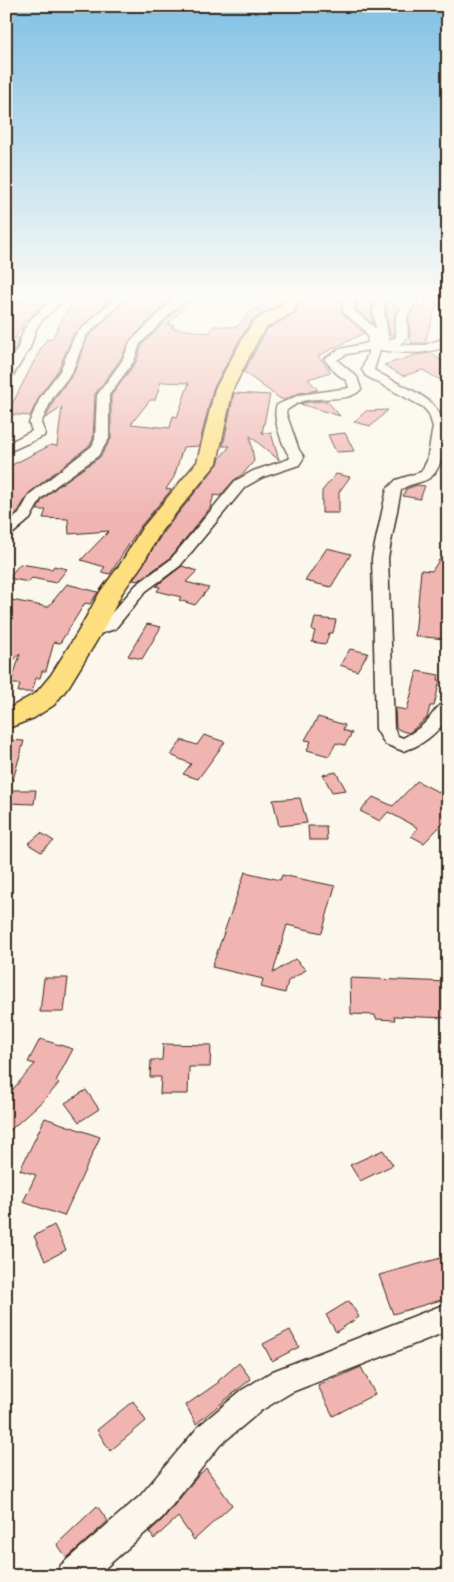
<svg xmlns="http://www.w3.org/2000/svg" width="454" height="1582" font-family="'Architects Daughter',sans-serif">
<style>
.building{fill:#f0b4b1;stroke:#3b2a1e;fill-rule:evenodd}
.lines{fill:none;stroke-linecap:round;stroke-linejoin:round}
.street-casing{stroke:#3b2a1e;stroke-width:3}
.highway-casing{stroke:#3b2a1e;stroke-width:3}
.street{fill:#fbf7ec;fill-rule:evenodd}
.highway{fill:#fedf80;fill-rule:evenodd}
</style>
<rect width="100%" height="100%" fill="#fbf7ec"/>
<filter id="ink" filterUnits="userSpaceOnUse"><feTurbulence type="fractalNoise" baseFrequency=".02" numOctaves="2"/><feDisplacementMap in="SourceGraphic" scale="10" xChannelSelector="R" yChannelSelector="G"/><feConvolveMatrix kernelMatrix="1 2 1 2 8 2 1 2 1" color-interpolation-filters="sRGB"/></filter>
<g filter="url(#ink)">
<g class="building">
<path d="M6 299 44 305 23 324 21 330 14 338H19L16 347 6 363Z"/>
<path d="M74 299H111L74 334 58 370 40 395 30 416 7 414 41 348 47 339 51 340Z"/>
<path d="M127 299H171L130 340 120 360 95 394 93 439 90 445 29 493 17 513 6 521V468L51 445 57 446 62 407 46 418 55 398 74 373 88 337Z"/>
<path d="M187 299H192L168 324 174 325 171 328 210 333 213 326 237 327 252 309 260 310V299H282L279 305 253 319 241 337 213 389 199 446 183 447 174 477 166 489 171 490 140 527 110 574 101 572 105 567 81 560 109 531 69 534 68 519 43 518 46 510H37L42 500 58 486 100 457 111 439V396L136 362 142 345ZM161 382 189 383 177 417 173 416 170 428 131 424 150 400H155Z"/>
<path d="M302 299H343L341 312 364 333 318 356 331 372 308 379 318 390 299 393 284 400 279 398 244 372 267 329 294 314Z"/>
<path d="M426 299H438L425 343H412L410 338 409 317 414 308 423 309Z"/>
<path d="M357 300 373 301 371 312 373 324 356 309Z"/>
<path d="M387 303 399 307 394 316V335H390L386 312Z"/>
<path d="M430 353 448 365V376L438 379 423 370 403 376 384 365 416 355Z"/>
<path d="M234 393 270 395 262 433H271L279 460 250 436 254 461 243 474 234 480 220 496 214 495 210 508 169 559 138 581 133 580 164 531 218 464 220 458 230 446H223Z"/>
<path d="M327 401 340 416 300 404 308 402Z"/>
<path d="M388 410 371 426 354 422 366 411Z"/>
<path d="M345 433 354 451 336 452 328 435Z"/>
<path d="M336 474 350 477 339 492V513H322V491Z"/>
<path d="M417 485 425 486 420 499 403 496 406 489Z"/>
<path d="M448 546V601L445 639 415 636 421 570 432 571Z"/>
<path d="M327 548 351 554 331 587 305 581Z"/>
<path d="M20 564 52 569 54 566 67 569 56 583 32 578 28 582 8 578Z"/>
<path d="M182 566 197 571 186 582 209 588 195 605 179 600 181 597 157 591 160 587 156 586Z"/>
<path d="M67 584 98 592 90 604 85 603 60 643 54 642 46 671H42L40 678H36L32 692H18L20 684H11L20 654 6 667V599L48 607Z"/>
<path d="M315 618 336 620 333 633H329L326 644 312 642 315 631 312 630Z"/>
<path d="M147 624 161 627 142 659 128 656Z"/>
<path d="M350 649 368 653 357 671 340 665Z"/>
<path d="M417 671 439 675 438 680H440L434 706H430L427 718 409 733 402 731 396 728 395 708 407 710Z"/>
<path d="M318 717 345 725 343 730 352 733 345 745 336 743 329 756 307 750 311 741 305 740Z"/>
<path d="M204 735 225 742 198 779 183 774 191 764 171 755 182 740 197 745Z"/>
<path d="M6 740 24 741 10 790H36L34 804 6 803Z"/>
<path d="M336 772 346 790 332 792 323 775Z"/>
<path d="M417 781 448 797V818L424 843 411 836 418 828 388 812 380 821 360 811 373 797 393 806Z"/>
<path d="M300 798 307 823 279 826 273 800Z"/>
<path d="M308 826H326L327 840H309Z"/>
<path d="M41 833 54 841 41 852 28 844Z"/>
<path d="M245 872 280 880 282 875 335 886 322 933 287 925 273 973 295 959 306 970 288 981 285 993 261 987 263 979 212 967Z"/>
<path d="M44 978H68L64 1012H40Z"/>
<path d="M350 978 448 982V1018L394 1016 395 1020 376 1019 375 1015 351 1014Z"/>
<path d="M40 1039 73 1049 56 1081 59 1083 48 1096 6 1134V1097L35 1064 28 1062Z"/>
<path d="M163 1044 211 1045 210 1067H189L188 1094H160L161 1077H150L151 1060H162Z"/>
<path d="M86 1090 99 1109 79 1122 65 1103Z"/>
<path d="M45 1118 100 1137 64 1216 23 1202 36 1175 20 1170Z"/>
<path d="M383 1150 393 1165 360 1181 350 1165Z"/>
<path d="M54 1225 66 1250 45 1261 34 1236Z"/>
<path d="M448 1256V1298L393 1314 379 1275Z"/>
<path d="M349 1301 359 1317 336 1332 326 1315Z"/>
<path d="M290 1330 299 1347 272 1361 263 1344Z"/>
<path d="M239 1363 251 1379 196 1424 186 1405 219 1382 218 1381Z"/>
<path d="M361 1367 375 1394 333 1416 318 1386Z"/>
<path d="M133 1401 146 1421 110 1451 97 1430Z"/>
<path d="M206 1468 232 1505 194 1540 178 1517 154 1539 149 1532 163 1519 198 1476Z"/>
<path d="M97 1506 108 1521 67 1558 57 1544Z"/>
</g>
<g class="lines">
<defs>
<g id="street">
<path d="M54 299H65L41 321 36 329 30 348 10 380 6 381V367L18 348 24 329 33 317Z"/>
<path d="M114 299H125L86 336 72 372 53 397 41 423 45 433 44 436 6 453V444L32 431 29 423 41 396 60 371 75 335Z"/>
<path d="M174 299H185L140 344 134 361 109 395V439L98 456 57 485 41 499 30 519 11 535 6 536V524L19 514 30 494 92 446 95 439 97 395 122 361 131 341Z"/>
<path d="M345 299H355L354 310 376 329 373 312 375 299H385L384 312 389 340 396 337V316L405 301 407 299H418L407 316 408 337 400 345H425L448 337V345C428 356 402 353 380 350L374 370C408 392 453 397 444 448 442 457 439 470 432 476 424 484 410 482 401 490L388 558 394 729 398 736 403 738C412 733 420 728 427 721 433 714 438 704 448 701V719C435 734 422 746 403 751L385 744 376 729 372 558 387 489 396 480 421 472 427 461 433 427 429 414 423 407 366 376 362 370 369 350 347 354 337 360 357 377 361 389C351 402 324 397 308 400 300 401 294 405 287 410L286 413 299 450 304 457 299 465 263 477 245 487 180 566 146 591 115 629 90 637 84 635 82 632 84 629 103 623 136 585 170 560 235 481 253 471 289 459 290 457C283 447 271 416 277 405L299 395 349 388 347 381 336 373 324 359 340 349 368 343C369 327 352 322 342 311Z"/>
<path d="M448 1303V1331L292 1392 262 1410 220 1445 162 1518 96 1576H56L61 1565 140 1496 200 1425 242 1390 273 1371Z"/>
</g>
<path id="highway" d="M284 299H300L293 312 266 328 259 338 233 389 217 463 162 530 142 565 122 593 102 632 69 686 54 705 34 718 6 729V710L36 693 51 675 78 632 100 592 121 563 142 528 197 462 215 389 243 338 254 321 280 306Z"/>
</defs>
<use href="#street" class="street-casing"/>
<use href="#highway" class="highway-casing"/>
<use href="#street" class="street"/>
<use href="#highway" class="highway"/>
</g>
</g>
<linearGradient id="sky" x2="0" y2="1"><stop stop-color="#80c1e5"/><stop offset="0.57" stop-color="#fdfbf6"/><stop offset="1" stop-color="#fdfbf6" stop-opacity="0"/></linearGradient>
<rect width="454" height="520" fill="url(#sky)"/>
<rect width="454" height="1582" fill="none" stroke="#fbf7ec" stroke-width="25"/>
<rect x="12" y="12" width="429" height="1557" fill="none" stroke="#3b2a1e" stroke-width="2" filter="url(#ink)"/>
</svg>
